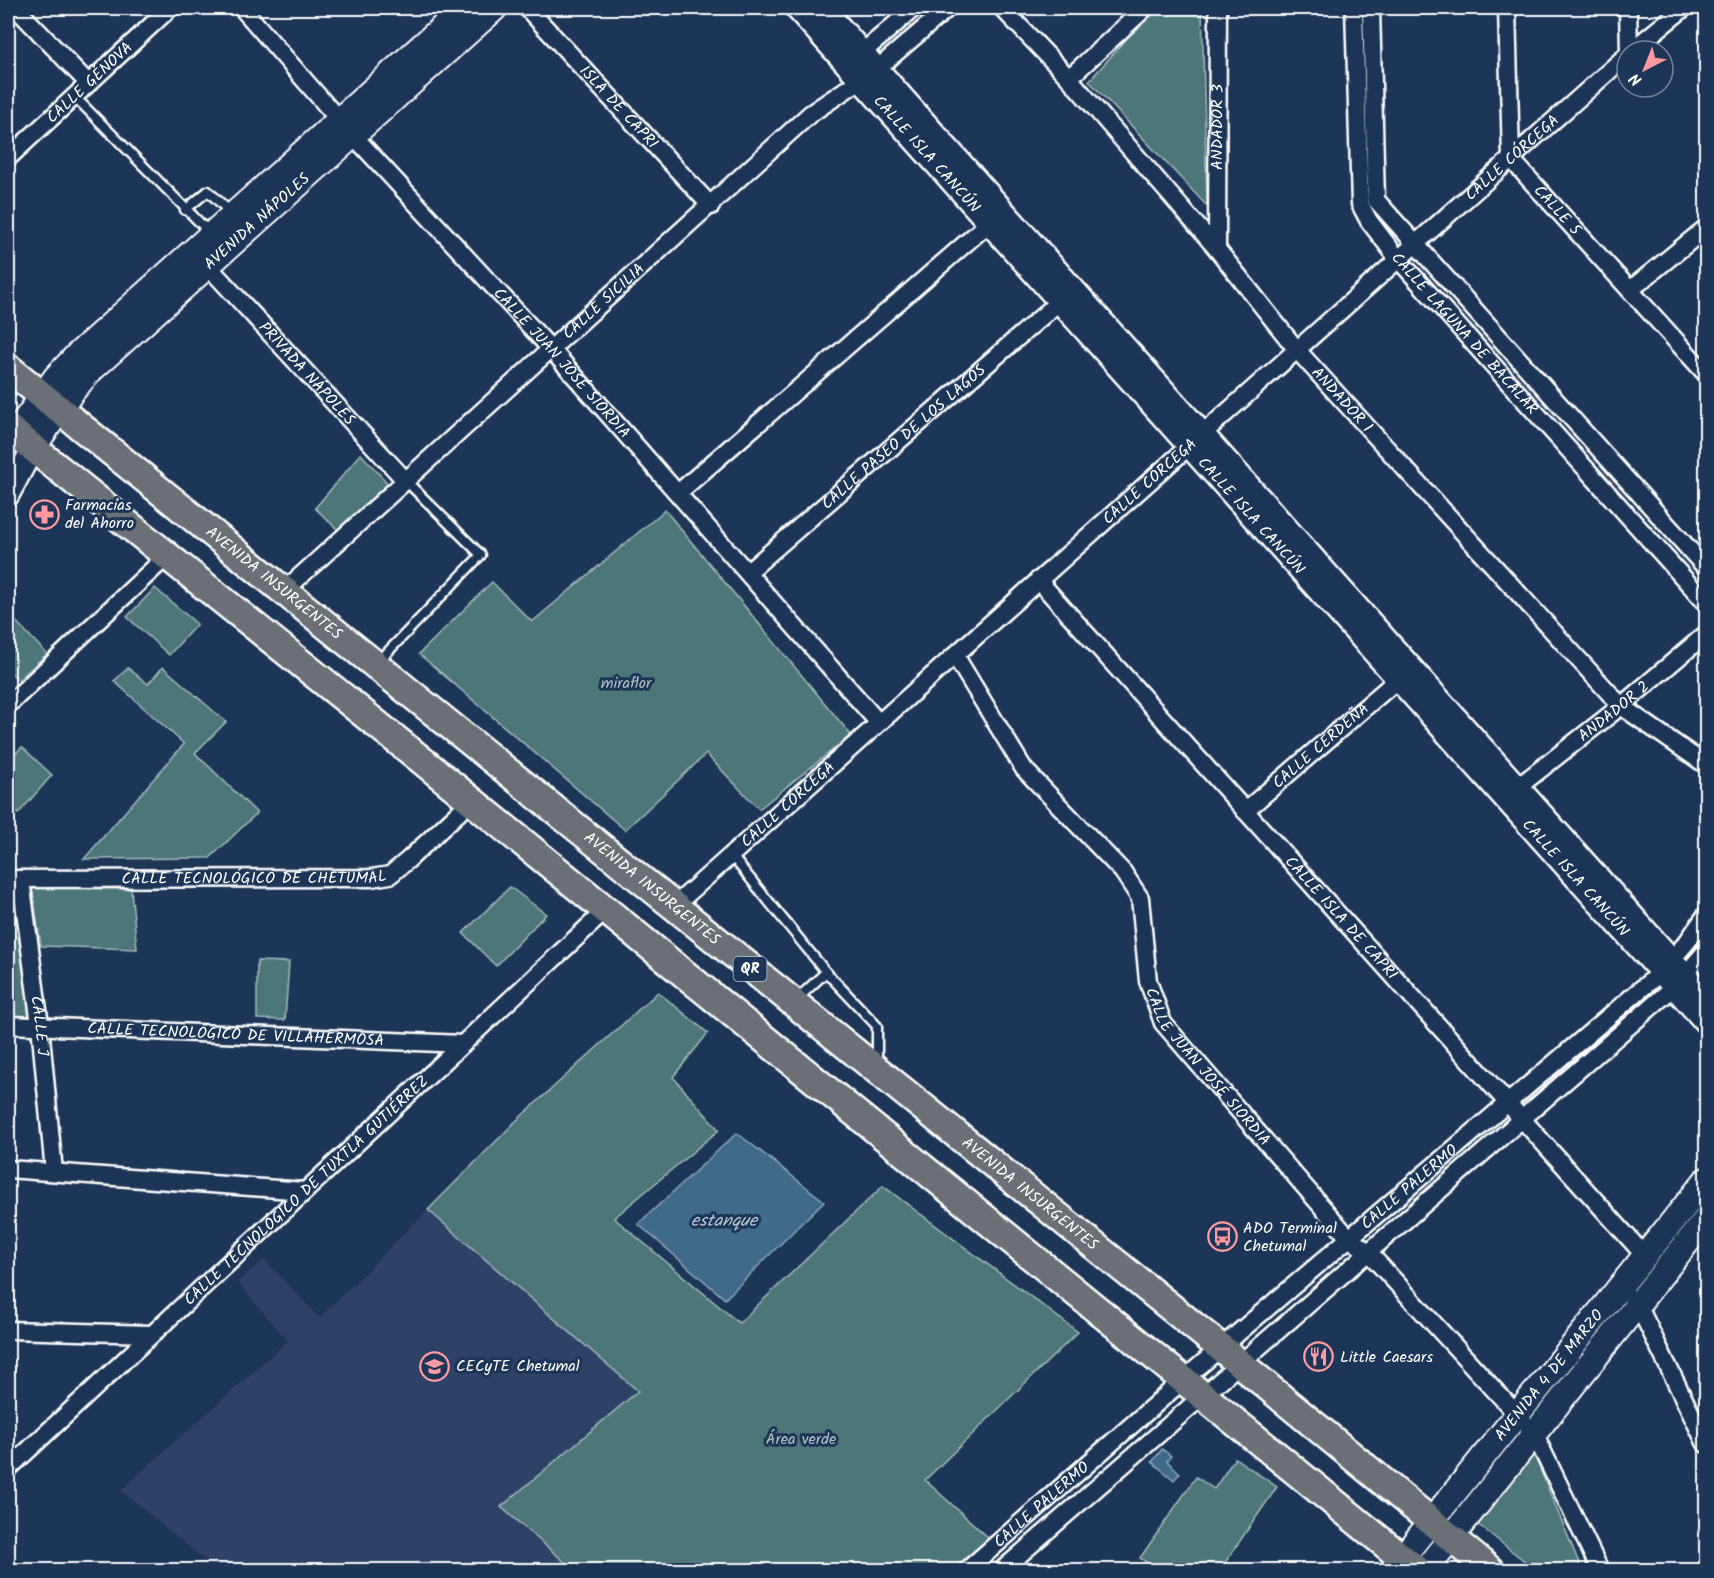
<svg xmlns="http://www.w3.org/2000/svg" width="1714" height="1578" font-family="Kalam,sans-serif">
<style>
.built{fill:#2f4367}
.green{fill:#4e7679;stroke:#a6babc;stroke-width:1.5}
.water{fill:#416b89;stroke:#8da6b8;stroke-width:1.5}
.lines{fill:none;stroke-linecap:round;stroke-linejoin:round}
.service-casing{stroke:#fff;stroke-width:13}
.minor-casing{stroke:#fff;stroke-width:21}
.tertiary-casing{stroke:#fff;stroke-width:26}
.secondary-casing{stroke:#fff;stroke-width:28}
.primary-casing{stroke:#fff;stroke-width:32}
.service{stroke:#1d3557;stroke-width:8}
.minor{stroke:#1d3557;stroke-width:16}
.tertiary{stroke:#1d3557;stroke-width:21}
.secondary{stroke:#1d3557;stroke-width:24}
.primary{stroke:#6b7074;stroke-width:27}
.labels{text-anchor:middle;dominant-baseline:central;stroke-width:6;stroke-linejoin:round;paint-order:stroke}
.shield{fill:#1d3557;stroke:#bbc2cd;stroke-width:1.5}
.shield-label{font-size:15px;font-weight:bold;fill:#fff}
.street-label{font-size:16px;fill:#fff;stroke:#1d3557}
.poi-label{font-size:16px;fill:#fff;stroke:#1d3557;text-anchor:start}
.park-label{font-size:16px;fill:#afc1c3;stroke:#1d3557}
.water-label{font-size:18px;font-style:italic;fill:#b3c4d0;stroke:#1d3557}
</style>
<rect width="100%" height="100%" fill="#1d3557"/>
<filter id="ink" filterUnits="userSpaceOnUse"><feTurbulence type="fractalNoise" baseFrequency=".0167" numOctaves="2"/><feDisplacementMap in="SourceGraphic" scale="12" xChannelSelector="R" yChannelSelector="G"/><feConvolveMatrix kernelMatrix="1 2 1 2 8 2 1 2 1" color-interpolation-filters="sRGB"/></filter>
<g filter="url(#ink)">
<path class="built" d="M428 1210 638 1391 502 1507 574 1570H216L121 1490 288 1341 237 1282 265 1260 319 1318Z"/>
<g class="green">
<path d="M1154 8H1202L1207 206 1089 81Z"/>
<path d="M361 454 393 489 339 531 315 508Z"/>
<path d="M665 510 851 735 759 809 706 754 625 830 419 654 492 582 532 622Z"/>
<path d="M155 588 197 624 169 655 127 617Z"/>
<path d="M8 613 47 654 18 680 8 670Z"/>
<path d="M163 667 226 722 195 753 257 813 210 858 84 859 184 744 114 681 128 668 148 684Z"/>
<path d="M22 747 52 775 18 814 8 806V761Z"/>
<path d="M8 887 16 920 31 1016 8 1015Z"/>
<path d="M32 887 131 889 137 949 41 946Z"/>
<path d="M510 887 546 914 496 966 463 933Z"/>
<path d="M257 961 289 962 285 1020 257 1019Z"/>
<path d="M658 992 708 1033 673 1077 719 1130 614 1218 739 1323 883 1186 1078 1332 925 1480 991 1540 954 1570H574L501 1507 638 1391 428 1210 516 1121Z"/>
<path d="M1533 1452 1582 1570H1536L1476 1523Z"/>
<path d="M1235 1458 1277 1487 1220 1570H1158L1140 1558 1196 1477 1214 1489Z"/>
</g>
<g class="water">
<path d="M737 1133 824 1201 725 1299 638 1224Z"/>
<path d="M1162 1449 1171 1456 1167 1461 1180 1473 1174 1480 1152 1462Z"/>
</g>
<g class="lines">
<defs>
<g id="service">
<path d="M75 97 210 233"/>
<path d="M185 210 208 191 232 214"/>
<path d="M378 662 481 555 405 480"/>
<path d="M731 855 826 972 877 1026V1062"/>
<path d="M795 1001 826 972"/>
</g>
<g id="minor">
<path d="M16 8 88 83"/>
<path id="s1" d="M242 8 339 120 550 348 878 722"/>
<path id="s2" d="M527 8 711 206"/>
<path id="s3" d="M1002 8 1069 78 1217 249 1297 350 1621 706 1706 765"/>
<path id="s4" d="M1354 8 1360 204 1369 221 1399 260 1706 603"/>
<path d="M1371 8 1376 200 1706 568"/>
<path id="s5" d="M1507 8 1511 159 1706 374"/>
<path d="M1628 8 1629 51"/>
<path d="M1631 51 1684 8"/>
<path d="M858 64 863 52 914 8"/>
<path d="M1069 78 1145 8"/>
<path id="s6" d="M8 158 170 8"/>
<path id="s7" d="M1217 249 1218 8"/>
<path id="s8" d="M208 266 405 480"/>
<path d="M1630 290 1706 228"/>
<path d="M678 493 989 223"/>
<path id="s9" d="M748 572 1069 293"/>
<path id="s10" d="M1038 580 1645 1256"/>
<path id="s11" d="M285 590 810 114 878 68 948 8"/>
<path id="s12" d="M956 657 1024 769 1123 872 1140 898 1148 981 1163 1023 1349 1238 1368 1252 1534 1433 1600 1570"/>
<path d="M8 705 167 556"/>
<path id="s13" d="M1518 787 1621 706 1706 634"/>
<path id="s14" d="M1245 811 1398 679 1407 674"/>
<path id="s15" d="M8 879 371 878 390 875 408 860 471 801"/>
<path id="s16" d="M21 880 40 1025 54 1172"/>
<path id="s17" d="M673 907 1627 55"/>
<path id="s18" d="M8 1025 463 1044"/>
<path d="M8 1169 305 1191"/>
<path d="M1632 1298 1638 1305 1706 1444"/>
<path d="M8 1330 152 1334"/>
<path id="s19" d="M8 1469 605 911"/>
<path id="s20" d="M967 1570 1183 1380 1661 972 1687 942 1706 915"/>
<path d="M1002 1570 1674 987 1706 951"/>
</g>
<g id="tertiary">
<path id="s21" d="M796 8 1706 1023"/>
<path d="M823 8 1706 998"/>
<path d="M8 495 33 448"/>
<path d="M1391 1570 1401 1559"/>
</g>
<g id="secondary">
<path d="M15 434 56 377 77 355 464 8"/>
<path id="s22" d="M33 448 72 392 90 371 495 8"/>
<path id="s23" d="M1401 1559 1706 1180"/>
<path d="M1425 1570 1706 1219"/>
</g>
<g id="primary">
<path id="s24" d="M8 368 1221 1348 1490 1570"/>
<path d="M8 428 419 758 1417 1570"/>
</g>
</defs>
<use href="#service" class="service-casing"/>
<use href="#minor" class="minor-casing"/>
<use href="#tertiary" class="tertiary-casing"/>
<use href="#secondary" class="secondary-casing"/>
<use href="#primary" class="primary-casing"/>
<use href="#service" class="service"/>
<use href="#minor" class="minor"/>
<use href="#tertiary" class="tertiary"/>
<use href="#secondary" class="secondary"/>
<use href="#primary" class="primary"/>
</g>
</g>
<defs>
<symbol id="pharmacy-ring" viewBox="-11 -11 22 22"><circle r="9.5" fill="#1d3557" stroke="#ff9aa2" stroke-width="1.5"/><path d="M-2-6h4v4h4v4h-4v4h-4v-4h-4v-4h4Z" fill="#ff9aa2"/></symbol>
<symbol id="bus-ring" viewBox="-11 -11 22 22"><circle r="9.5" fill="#1d3557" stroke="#ff9aa2" stroke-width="1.5"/><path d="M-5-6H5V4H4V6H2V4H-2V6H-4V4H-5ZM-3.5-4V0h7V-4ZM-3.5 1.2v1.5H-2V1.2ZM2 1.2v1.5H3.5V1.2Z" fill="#ff9aa2"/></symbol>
<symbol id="restaurant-ring" viewBox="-11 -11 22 22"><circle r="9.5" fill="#1d3557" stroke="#ff9aa2" stroke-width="1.5"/><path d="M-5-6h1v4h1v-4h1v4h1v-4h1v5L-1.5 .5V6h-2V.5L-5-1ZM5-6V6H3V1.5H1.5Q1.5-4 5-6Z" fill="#ff9aa2"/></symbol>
<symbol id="school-ring" viewBox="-11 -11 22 22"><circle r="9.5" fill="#1d3557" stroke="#ff9aa2" stroke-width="1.5"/><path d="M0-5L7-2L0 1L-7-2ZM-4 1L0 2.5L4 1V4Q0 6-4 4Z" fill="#ff9aa2"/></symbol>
</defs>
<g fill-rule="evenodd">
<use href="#pharmacy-ring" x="28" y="498" width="33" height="33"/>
<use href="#bus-ring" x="1206" y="1220" width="33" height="33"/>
<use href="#restaurant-ring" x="1302" y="1340" width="33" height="33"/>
<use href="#school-ring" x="418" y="1350" width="33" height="33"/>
</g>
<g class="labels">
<rect class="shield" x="733.5" y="957" width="33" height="24" rx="4.5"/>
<g class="shield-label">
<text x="750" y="969">QR</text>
</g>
<g class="street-label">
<text stroke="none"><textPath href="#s6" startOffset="111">CALLE GÉNOVA</textPath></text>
<text stroke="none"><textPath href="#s2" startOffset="135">ISLA DE CAPRI</textPath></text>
<text stroke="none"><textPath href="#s7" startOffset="122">ANDADOR 3</textPath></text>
<text stroke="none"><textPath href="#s21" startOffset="196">CALLE ISLA CANCÚN</textPath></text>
<text stroke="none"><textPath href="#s17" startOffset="1125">CALLE CÓRCEGA</textPath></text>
<text stroke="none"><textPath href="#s5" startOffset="220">CALLE 5</textPath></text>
<text stroke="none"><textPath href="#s22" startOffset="320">AVENIDA NÁPOLES</textPath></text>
<text stroke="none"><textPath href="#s11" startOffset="430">CALLE SICILIA</textPath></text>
<text stroke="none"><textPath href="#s4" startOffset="363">CALLE LAGUNA DE BACALAR</textPath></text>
<text stroke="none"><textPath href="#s1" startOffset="478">CALLE JUAN JOSÉ SIORDIA</textPath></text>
<text stroke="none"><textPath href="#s8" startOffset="146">PRIVADA NÁPOLES</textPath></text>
<text stroke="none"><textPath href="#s3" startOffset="519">ANDADOR 1</textPath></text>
<text stroke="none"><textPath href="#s9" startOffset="206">CALLE PASEO DE LOS LAGOS</textPath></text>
<text stroke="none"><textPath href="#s17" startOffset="639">CALLE CÓRCEGA</textPath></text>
<text stroke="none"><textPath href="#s21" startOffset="682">CALLE ISLA CANCÚN</textPath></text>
<text stroke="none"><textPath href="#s24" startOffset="342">AVENIDA INSURGENTES</textPath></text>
<text stroke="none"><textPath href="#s13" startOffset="122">ANDADOR 2</textPath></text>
<text stroke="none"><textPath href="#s14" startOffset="100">CALLE CERDEÑA</textPath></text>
<text stroke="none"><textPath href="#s17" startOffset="154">CALLE CÓRCEGA</textPath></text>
<text stroke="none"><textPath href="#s15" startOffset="246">CALLE TECNOLÓGICO DE CHETUMAL</textPath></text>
<text stroke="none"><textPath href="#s21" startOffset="1168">CALLE ISLA CANCÚN</textPath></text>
<text stroke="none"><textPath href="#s24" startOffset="828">AVENIDA INSURGENTES</textPath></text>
<text stroke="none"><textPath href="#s10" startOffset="454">CALLE ISLA DE CAPRI</textPath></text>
<text stroke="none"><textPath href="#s16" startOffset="147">CALLE J</textPath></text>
<text stroke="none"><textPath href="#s18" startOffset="228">CALLE TECNOLÓGICO DE VILLAHERMOSA</textPath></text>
<text stroke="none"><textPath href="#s12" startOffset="494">CALLE JUAN JOSÉ SIORDIA</textPath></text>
<text stroke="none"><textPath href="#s20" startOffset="585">CALLE PALERMO</textPath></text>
<text stroke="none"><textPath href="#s19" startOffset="408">CALLE TECNOLÓGICO DE TUXTLA GUTIÉRREZ</textPath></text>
<text stroke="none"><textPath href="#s24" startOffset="1314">AVENIDA INSURGENTES</textPath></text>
<text stroke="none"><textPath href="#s23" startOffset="236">AVENIDA 4 DE MARZO</textPath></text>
<text stroke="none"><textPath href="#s20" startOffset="99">CALLE PALERMO</textPath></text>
</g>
<g class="poi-label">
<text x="65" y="505">Farmacias<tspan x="65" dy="18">del Ahorro</tspan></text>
<text x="1243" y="1228">ADO Terminal<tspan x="1243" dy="18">Chetumal</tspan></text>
<text x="1340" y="1357">Little Caesars</text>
<text x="456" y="1366">CECyTE Chetumal</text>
</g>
<g class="park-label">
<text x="626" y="683">miraflor</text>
<text x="801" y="1439">Área verde</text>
</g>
<g class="water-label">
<text x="724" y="1221">estanque</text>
</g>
</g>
<rect width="1714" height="1578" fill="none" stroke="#1d3557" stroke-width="30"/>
<rect x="15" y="15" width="1684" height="1548" fill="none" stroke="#fff" stroke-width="2" filter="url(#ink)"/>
<g transform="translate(1645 69) rotate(222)"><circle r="28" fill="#1d3557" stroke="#77869a" stroke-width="1.5"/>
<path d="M0-4.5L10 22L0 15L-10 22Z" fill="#ff9aa2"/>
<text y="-9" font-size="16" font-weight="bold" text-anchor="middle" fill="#ffffff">N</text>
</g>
</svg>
